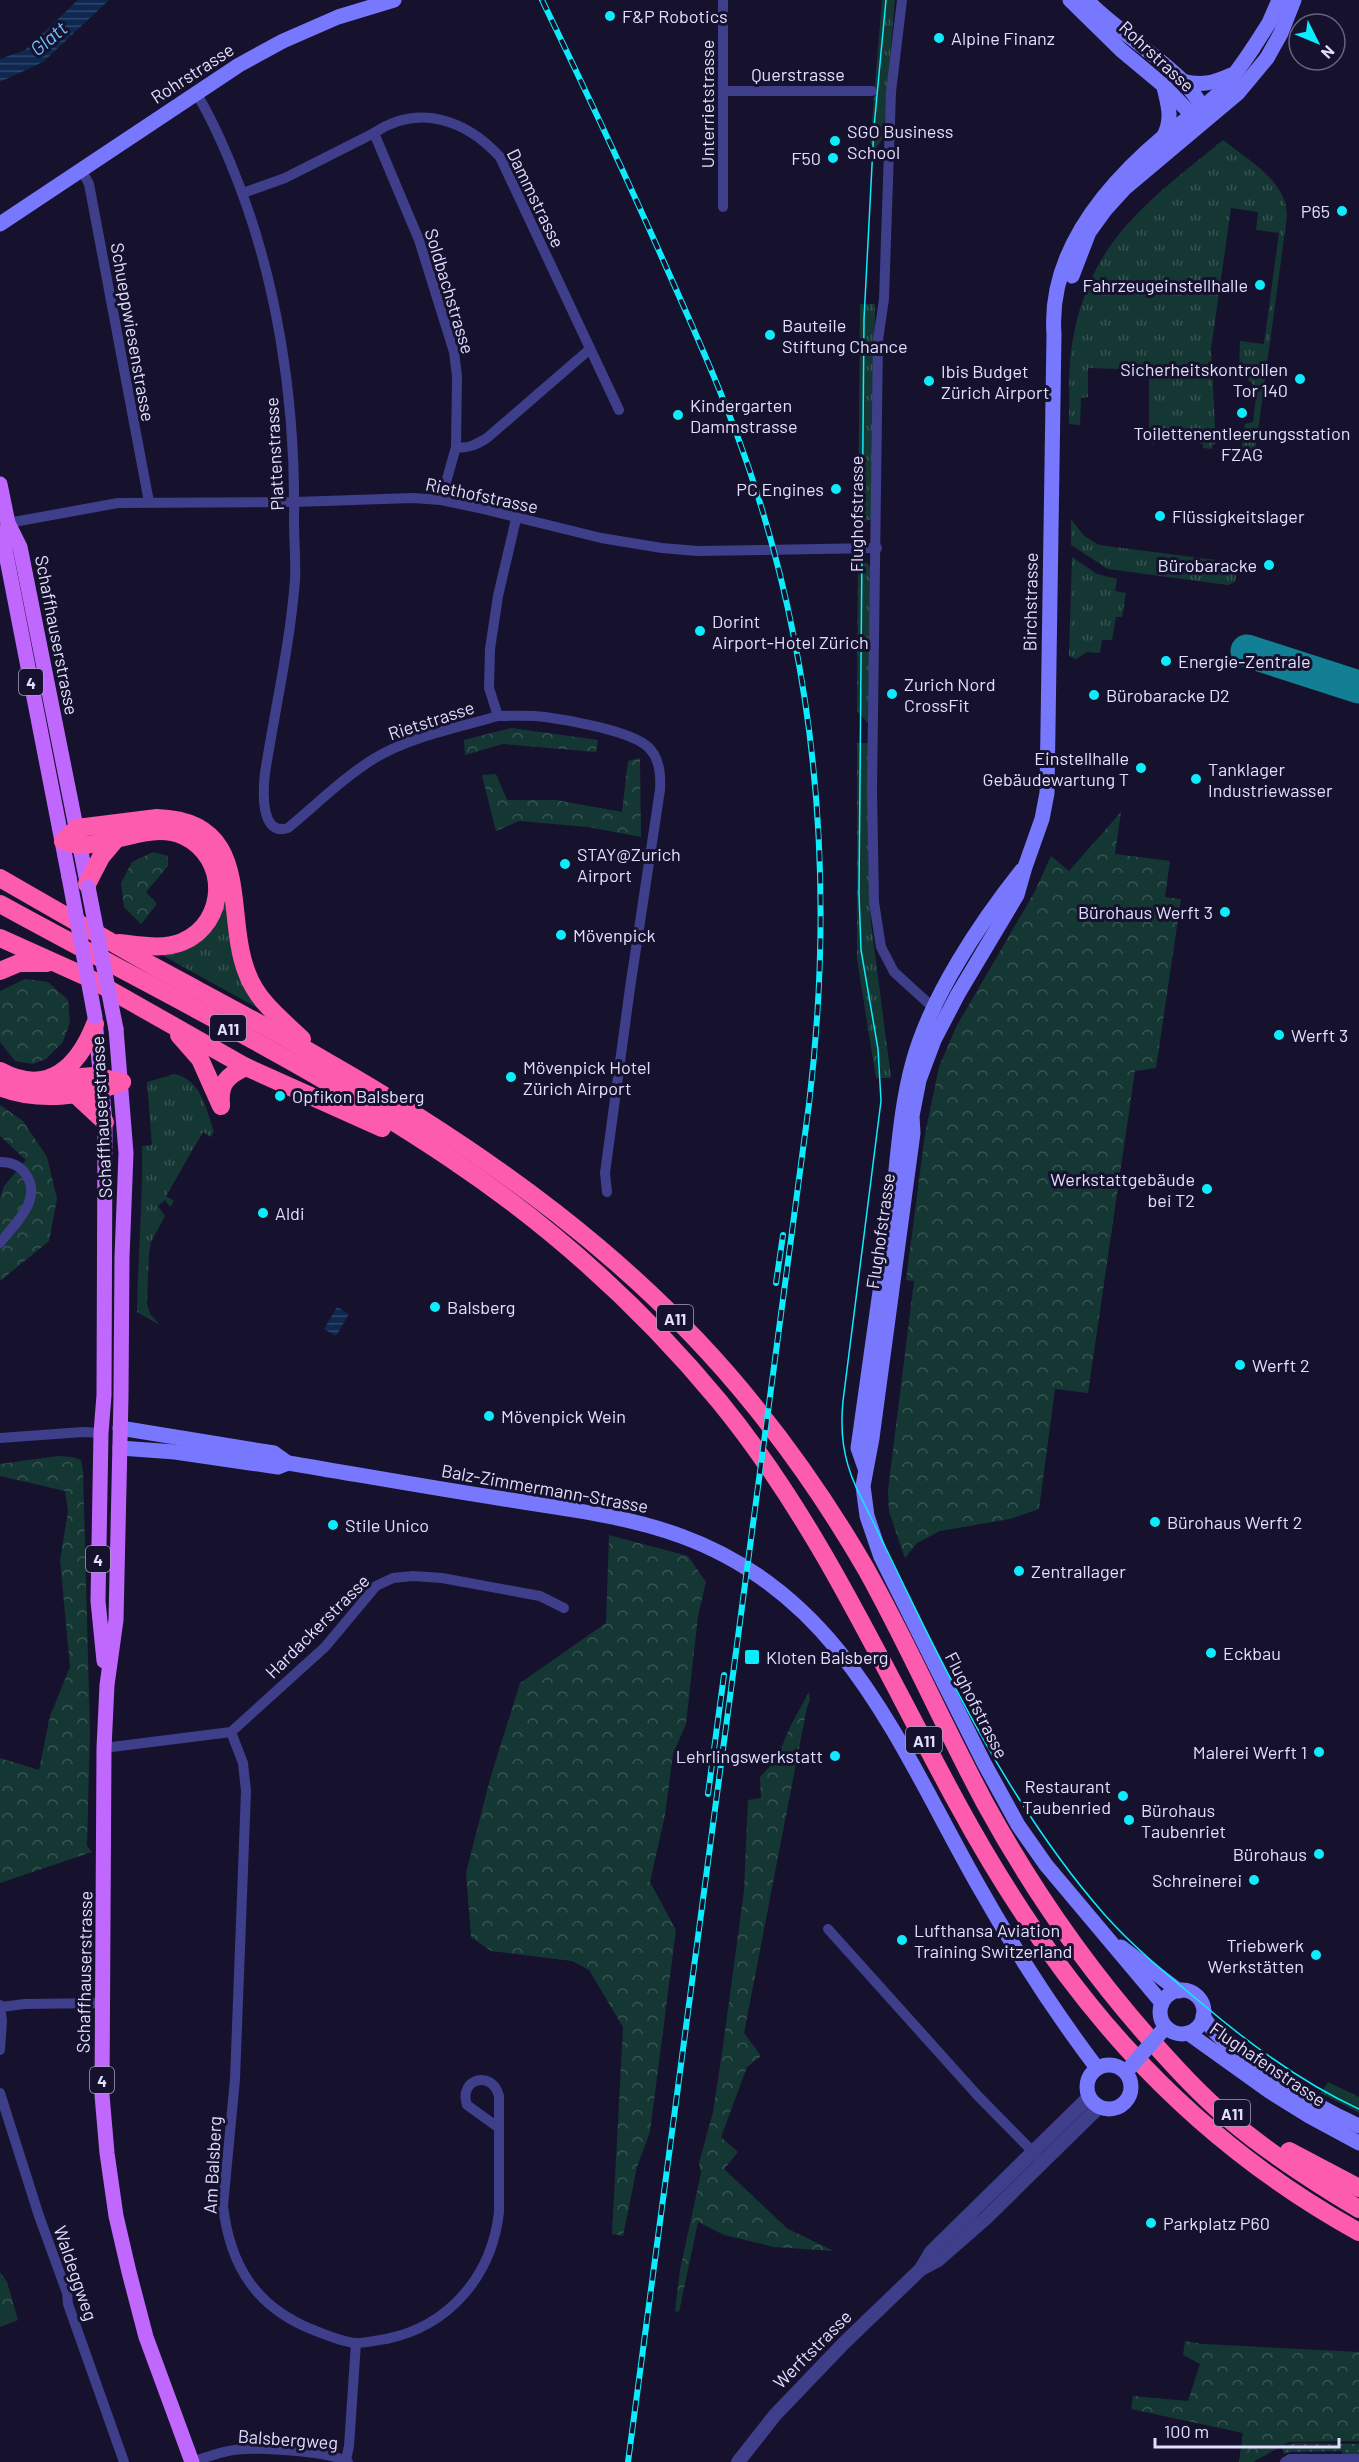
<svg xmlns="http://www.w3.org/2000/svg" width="1359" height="2462" font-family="Barlow,sans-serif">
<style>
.grass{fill:url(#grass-tufts)}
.forest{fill:url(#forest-crowns)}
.park{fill:url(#park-dots)}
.water{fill:url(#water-rules)}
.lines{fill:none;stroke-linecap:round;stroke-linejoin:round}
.taxiway{stroke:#127f94;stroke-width:33}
.minor{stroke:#3e3e8b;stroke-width:10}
.tertiary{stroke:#3e3e8b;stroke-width:14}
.secondary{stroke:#7778fd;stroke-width:15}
.primary{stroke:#c067fd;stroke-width:15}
.motorway{stroke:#fd5bae;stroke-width:18}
.tram{stroke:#0decfc;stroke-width:1.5}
.rail-casing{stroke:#0decfc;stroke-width:6}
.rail{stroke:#16122d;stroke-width:4;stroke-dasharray:11;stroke-linecap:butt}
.secondary-bridge{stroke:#7778fd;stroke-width:15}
.primary-bridge{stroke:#c067fd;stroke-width:15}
.poi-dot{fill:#0decfc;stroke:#16122d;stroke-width:2}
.labels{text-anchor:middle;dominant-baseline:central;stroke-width:6;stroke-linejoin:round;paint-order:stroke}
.shield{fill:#16122d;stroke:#a4a1c0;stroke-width:1.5}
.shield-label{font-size:16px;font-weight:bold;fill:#e1deff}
.poi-label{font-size:18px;fill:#e1deff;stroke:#16122d;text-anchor:start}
.street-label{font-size:18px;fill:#e1deff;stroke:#16122d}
.water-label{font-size:20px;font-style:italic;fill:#6ebffd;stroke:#16122d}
</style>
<defs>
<pattern id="grass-tufts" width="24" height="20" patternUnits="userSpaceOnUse" patternTransform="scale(1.5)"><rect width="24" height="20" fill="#153734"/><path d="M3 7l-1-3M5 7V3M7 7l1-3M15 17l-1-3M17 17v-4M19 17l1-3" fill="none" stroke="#375452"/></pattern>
<pattern id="forest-crowns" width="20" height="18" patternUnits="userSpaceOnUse" patternTransform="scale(1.5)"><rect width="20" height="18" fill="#153734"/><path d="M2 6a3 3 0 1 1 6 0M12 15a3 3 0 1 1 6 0" fill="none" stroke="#375452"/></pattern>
<pattern id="park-dots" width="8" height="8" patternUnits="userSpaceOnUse" patternTransform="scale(1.5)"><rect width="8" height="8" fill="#153734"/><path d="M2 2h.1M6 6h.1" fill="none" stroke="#375452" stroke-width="1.8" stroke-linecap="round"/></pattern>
<pattern id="water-rules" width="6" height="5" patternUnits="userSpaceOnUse" patternTransform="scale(1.5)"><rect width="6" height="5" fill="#0e2850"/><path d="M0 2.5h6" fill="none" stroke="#31476a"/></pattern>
</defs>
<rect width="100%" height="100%" fill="#16122d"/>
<g class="grass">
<path d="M882 0H895L883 138 869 158Z"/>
<path d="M1223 140C1248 160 1287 181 1287 216L1255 453 1251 458H1240L1245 424 1253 422 1257 390 1246 376 1239 375 1240 341 1264 344 1279 233 1256 230 1258 212 1231 208 1211 349 1216 444H1213L1212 449 1203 448V444L1161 436H1155L1154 445 1149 439V370L1088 368V397L1081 398 1080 425 1069 424C1070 400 1068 375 1071 351 1087 242 1144 205 1223 140Z"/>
<path d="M860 304H875V308L872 520H867L858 529Z"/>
<path d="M1071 519 1084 536 1099 545 1239 563 1235 582 1228 585 1108 569 1071 545Z"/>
<path d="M858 555 871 567 868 723 857 711Z"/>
<path d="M1072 557 1097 574 1117 579 1115 591 1126 593 1122 617H1116L1112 640H1102L1100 653 1087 652 1076 659 1069 656Z"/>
<path d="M857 743H867L870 746 868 857 871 923 891 1078H876L857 959Z"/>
<path d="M223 883 244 982 258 1008 158 953 186 948Z"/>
<path d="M175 1074C202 1081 205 1107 214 1131L211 1137 203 1132 166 1196 174 1201 170 1207 165 1200 158 1206 165 1216 151 1242 149 1253 147 1303 150 1314 160 1325 137 1312C138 1256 143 1202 142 1146L152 1145 147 1082Z"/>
<path d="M1328 2082 1359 2097V2113L1321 2093Z"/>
</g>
<g class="forest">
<path d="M511 728 598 740 596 752 503 744 465 755 464 740Z"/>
<path d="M640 758 641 837 588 827 519 821 496 831 482 775 496 774 507 800H556L622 812 628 761Z"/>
<path d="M1121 812 1115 854 1170 861 1165 897 1181 899 1156 1068 1135 1071 1088 1393 1055 1389 1039 1509 1010 1519 940 1531 917 1543 905 1558 889 1512 888 1490 914 1281 906 1280 925 1134 939 1067 956 1027 1034 893 1051 856 1069 871Z"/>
<path d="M153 852 168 856V866L146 892 157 904 141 924 124 907 121 883 132 862Z"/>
<path d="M25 979 48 982 68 1000 70 1022 63 1042 46 1059 33 1064 15 1061 0 1042V991Z"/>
<path d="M0 1105 23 1121 47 1157 57 1199 49 1241 0 1281V1198L4 1186 26 1160 0 1136Z"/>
<path d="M58 1456 72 1457 81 1460 83 1471 90 1732 87 1846 92 1852 0 1883V1758L39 1770 50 1716 70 1667 60 1560 68 1512 65 1491 0 1476V1464Z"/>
<path d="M609 1535 688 1556 706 1582 698 1616 686 1724 673 1754 665 1815 650 1882 676 1930 650 2132 637 2167 623 2236 612 2234 623 2027 589 1970 572 1961 491 1951 471 1937 466 1873 490 1779 520 1683 606 1623Z"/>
<path d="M809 1692 810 1700 807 1707 744 2033 761 2056 747 2067 721 2137 738 2152 724 2169 788 2229 834 2251 774 2247 724 2235 698 2222 679 2312 675 2311 680 2270 701 2173 699 2163 713 2112 723 2046 744 1891 748 1800 761 1798 760 1777 776 1760 791 1725Z"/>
<path d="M0 2272 7 2282 18 2320 0 2327Z"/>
<path d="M1185 2341 1203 2344 1359 2352V2441L1289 2442 1253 2462H1239L1243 2433 1131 2409 1133 2396 1188 2401 1200 2364 1183 2355Z"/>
</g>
<path class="park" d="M1297 2443 1359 2444V2454H1342V2451L1291 2452 1284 2454 1281 2445Z"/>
<g class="water">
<path d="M78 0H109L43 62 0 82V59L25 50Z"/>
<path d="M337 1307 349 1314 336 1336 324 1329Z"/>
</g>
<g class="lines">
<path class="taxiway" d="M1247 651 1359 687"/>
<g class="minor">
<path d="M723 0V207"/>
<path d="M902 0 891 92 884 299 878 340 872 790 874 902 881 947 894 972 938 1012"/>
<path d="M724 91H872"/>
<path d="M196 93C210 115 220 138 230 162 277 274 296 401 294 521 294 541 296 561 295 580 290 645 275 709 265 773 263 790 260 837 288 828 317 804 344 777 375 758 412 736 457 728 498 716L489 688 490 649 498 596 516 519"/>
<path d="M374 133 419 240 454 352 457 376 456 447 441 500"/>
<path d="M81 169 89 184 149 502"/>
<path d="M243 193 285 178 374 133C419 103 466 120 500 157L619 410"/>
<path d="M456 447C469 449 477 444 487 438L590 349"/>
<path d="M8 523 118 503 295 502 413 498 441 500 479 508 601 538 662 548 697 551 877 548"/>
<path d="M498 716C514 716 530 715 545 717 569 720 631 731 648 747 660 758 661 775 660 790L630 988 605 1173 607 1192"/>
<path d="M0 1162C9 1162 19 1165 25 1173 44 1199 15 1223 0 1243"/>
<path d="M0 1438 83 1432 101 1433"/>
<path d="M231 1732 243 1763 246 1791 235 2079 223 2206C230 2265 255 2306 311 2329 324 2334 340 2341 354 2343 364 2344 377 2340 386 2339 450 2326 492 2275 499 2212V2096C492 2069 458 2079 467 2105L499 2128"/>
<path d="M104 1748 231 1732 325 1647 376 1586 393 1578 413 1576 442 1578 540 1596 564 1608"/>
<path d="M828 1929 978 2096 1037 2156"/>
<path d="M0 2005 2 2021 0 2050"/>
<path d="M1 2007 25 2004 103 2003"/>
<path d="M0 2093 39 2216 67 2293 68 2304 124 2462"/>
<path d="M346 2460 349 2446 356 2343"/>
<path d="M192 2462C210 2456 228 2449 247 2449 268 2448 332 2452 348 2462"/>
<path d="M1285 2462 1290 2459H1359"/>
</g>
<g class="tertiary">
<path d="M922 2267 931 2252 1089 2097"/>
<path d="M738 2462 775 2415 845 2342 921 2269 938 2260 985 2219 1099 2107"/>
</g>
<g class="secondary">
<path d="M1070 0 1121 50 1163 85 1192 115 1199 118"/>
<path d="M1087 0C1116 33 1195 75 1205 116"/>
<path d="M1182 81C1202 86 1213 83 1231 75"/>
<path d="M1164 87C1168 105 1173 118 1164 136"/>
<path d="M0 224 239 65 283 41 338 17 394 0"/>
<path d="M1072 276 1089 232 1105 210 1125 188 1238 93 1267 58"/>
<path d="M120 1428 274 1453 288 1463C360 1475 432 1488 504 1499 564 1509 624 1515 681 1536 844 1595 899 1746 978 1885 1014 1949 1053 2010 1097 2068"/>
<path d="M120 1448 175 1452 278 1467 288 1463"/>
<path d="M865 1468 858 1448C869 1367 881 1287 892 1206 898 1158 900 1109 913 1062 931 996 980 923 1022 870"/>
<path d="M1121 1947 1179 1991"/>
<circle cx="1182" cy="2012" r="22"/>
<path d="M1162 2003 1046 1865 1018 1825 984 1763 881 1557 867 1516 863 1486 872 1438 913 1133 912 1116 919 1080 934 1040 958 994 1017 895 1025 867 1042 819 1047 793 1054 334C1048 254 1105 186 1163 137 1181 122 1203 109 1220 92 1232 79 1243 63 1253 48"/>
<path d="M1203 2016C1224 2054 1319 2108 1359 2126"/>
<path d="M1188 2033 1269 2091 1309 2116 1359 2143"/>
<circle cx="1109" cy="2087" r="22"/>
</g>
<g class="primary">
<path d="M0 484 8 523 20 547 88 887"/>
<path d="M8 523 5 549 69 877"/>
<path d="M95 1020 105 1122 104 1395 101 1433 98 1601 104 1661"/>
<path d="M116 1029 126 1153 122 1257 121 1397 116 1620 107 1685 104 1748 102 2095 107 2153 116 2216 129 2272 146 2337 192 2462"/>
</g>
<g class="motorway">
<path d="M63 841 77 828 157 818C255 821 223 913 247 973 257 1001 281 1019 302 1039"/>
<path d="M63 841C68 842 75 845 81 845 114 845 151 821 184 836 229 857 228 923 182 942 163 950 139 945 119 943"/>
<path d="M0 878C51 907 102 937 153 966 210 997 268 1027 324 1060 485 1152 639 1261 756 1408 797 1459 833 1512 866 1569 909 1646 944 1727 986 1805 1032 1889 1084 1964 1148 2037 1174 2066 1200 2095 1230 2120 1270 2154 1314 2182 1359 2209"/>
<path d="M87 884 101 857 117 838"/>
<path d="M0 904C151 987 308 1063 451 1159 551 1226 642 1308 719 1401 819 1523 882 1666 957 1803 1056 1985 1176 2131 1359 2232"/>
<path d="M0 938 89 978 246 1067 382 1128"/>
<path d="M0 971 19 963H47"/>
<path d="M179 1035 200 1059 221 1106"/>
<path d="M0 1071C48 1097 78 1067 95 1024"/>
<path d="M52 1079 94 1076 122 1082"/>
<path d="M0 1087C36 1102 86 1097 122 1082"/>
<path d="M76 1095 105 1122"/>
<path d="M221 1104C219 1083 228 1075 246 1067"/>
<path d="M1289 2151 1359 2188"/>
</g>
<path class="tram" d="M886 0 874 127 864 319 859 894 861 950 878 1049 881 1101 843 1401C840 1432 843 1458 856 1487 927 1631 997 1792 1104 1914 1134 1948 1170 1977 1205 2006 1252 2046 1302 2083 1359 2109"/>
<defs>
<g id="rail">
<path d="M542 0C585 89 627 178 667 269 699 341 732 414 756 490 820 691 834 895 809 1104L628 2462"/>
<path d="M776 1283 783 1235"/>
<path d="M708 1794 724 1675"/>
</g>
</defs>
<use href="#rail" class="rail-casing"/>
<use href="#rail" class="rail"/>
<g class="secondary-bridge">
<path d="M1253 48 1269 23 1279 0"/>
<path d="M1267 58 1281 33 1294 0"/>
<path d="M1126 2072 1163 2030"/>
</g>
<g class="primary-bridge">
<path d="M69 877 95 1017"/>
<path d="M88 887 116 1029"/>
</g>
</g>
<g class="poi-dot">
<circle cx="610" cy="16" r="6"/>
<circle cx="939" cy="38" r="6"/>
<circle cx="835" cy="141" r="6"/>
<circle cx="833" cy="158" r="6"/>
<circle cx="1342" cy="211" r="6"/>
<circle cx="1260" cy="285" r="6"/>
<circle cx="770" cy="335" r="6"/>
<circle cx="1300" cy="379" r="6"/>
<circle cx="929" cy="381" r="6"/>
<circle cx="1242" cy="413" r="6"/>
<circle cx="678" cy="415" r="6"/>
<circle cx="836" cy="489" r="6"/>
<circle cx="1160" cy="516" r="6"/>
<circle cx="1269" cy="565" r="6"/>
<circle cx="700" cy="631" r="6"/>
<circle cx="1166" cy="661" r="6"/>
<circle cx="892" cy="694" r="6"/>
<circle cx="1094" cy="695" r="6"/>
<circle cx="1141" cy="768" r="6"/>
<circle cx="1196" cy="779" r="6"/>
<circle cx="565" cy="864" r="6"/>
<circle cx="1225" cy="912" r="6"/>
<circle cx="561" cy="935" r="6"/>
<circle cx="1279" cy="1035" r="6"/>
<circle cx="511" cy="1077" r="6"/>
<circle cx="280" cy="1096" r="6"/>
<circle cx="1207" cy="1189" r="6"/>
<circle cx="263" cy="1213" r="6"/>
<circle cx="435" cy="1307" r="6"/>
<circle cx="1240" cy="1365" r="6"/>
<circle cx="489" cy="1416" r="6"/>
<circle cx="1155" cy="1522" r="6"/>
<circle cx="333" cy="1525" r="6"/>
<circle cx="1019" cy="1571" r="6"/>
<circle cx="1211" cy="1653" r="6"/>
<rect x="744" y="1649" width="16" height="16" rx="3"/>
<circle cx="1319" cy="1752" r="6"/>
<circle cx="835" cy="1756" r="6"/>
<circle cx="1123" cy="1796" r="6"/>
<circle cx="1129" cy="1820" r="6"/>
<circle cx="1319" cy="1854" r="6"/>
<circle cx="1254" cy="1880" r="6"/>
<circle cx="902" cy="1940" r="6"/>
<circle cx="1316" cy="1955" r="6"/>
<circle cx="1151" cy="2223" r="6"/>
</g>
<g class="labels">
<g class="shield">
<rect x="19" y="669" width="24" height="26" rx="4.5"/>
<rect x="210" y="1015" width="36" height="26" rx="4.5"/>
<rect x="657" y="1305" width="36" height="26" rx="4.5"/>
<rect x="86" y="1546" width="24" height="26" rx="4.5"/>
<rect x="906" y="1727" width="36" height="26" rx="4.5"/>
<rect x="90" y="2067" width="24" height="26" rx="4.5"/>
<rect x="1214" y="2100" width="36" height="26" rx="4.5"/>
</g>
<g class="shield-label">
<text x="31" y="682">4</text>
<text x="228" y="1028">A11</text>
<text x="675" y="1318">A11</text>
<text x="98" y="1559">4</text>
<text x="924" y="1740">A11</text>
<text x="102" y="2080">4</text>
<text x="1232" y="2113">A11</text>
</g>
<g class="poi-label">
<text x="622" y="16">F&amp;P Robotics</text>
<text x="951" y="38">Alpine Finanz</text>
<text x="847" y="131">SGO Business<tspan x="847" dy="21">School</tspan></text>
<text x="821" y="158" text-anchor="end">F50</text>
<text x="1330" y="211" text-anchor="end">P65</text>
<text x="1248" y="285" text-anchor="end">Fahrzeugeinstellhalle</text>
<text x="782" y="325">Bauteile<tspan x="782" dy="21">Stiftung Chance</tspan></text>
<text x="1288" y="369" text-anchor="end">Sicherheitskontrollen<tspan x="1288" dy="21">Tor 140</tspan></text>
<text x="941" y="371">Ibis Budget<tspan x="941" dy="21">Zürich Airport</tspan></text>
<text x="690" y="405">Kindergarten<tspan x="690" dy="21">Dammstrasse</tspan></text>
<text x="1242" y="433" text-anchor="middle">Toilettenentleerungsstation<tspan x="1242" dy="21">FZAG</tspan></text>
<text x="824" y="489" text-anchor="end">PC Engines</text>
<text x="1172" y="516">Flüssigkeitslager</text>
<text x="1257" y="565" text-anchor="end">Bürobaracke</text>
<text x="712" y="621">Dorint<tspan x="712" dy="21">Airport-Hotel Zürich</tspan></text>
<text x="1178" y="661">Energie-Zentrale</text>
<text x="904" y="684">Zurich Nord<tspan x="904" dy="21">CrossFit</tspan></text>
<text x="1106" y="695">Bürobaracke D2</text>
<text x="1129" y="758" text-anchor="end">Einstellhalle<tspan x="1129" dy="21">Gebäudewartung T</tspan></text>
<text x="1208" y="769">Tanklager<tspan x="1208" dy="21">Industriewasser</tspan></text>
<text x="577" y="854">STAY@Zurich<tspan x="577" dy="21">Airport</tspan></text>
<text x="1213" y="912" text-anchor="end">Bürohaus Werft 3</text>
<text x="573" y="935">Mövenpick</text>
<text x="1291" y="1035">Werft 3</text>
<text x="523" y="1067">Mövenpick Hotel<tspan x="523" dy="21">Zürich Airport</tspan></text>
<text x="292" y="1096">Opfikon Balsberg</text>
<text x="1195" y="1179" text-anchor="end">Werkstattgebäude<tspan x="1195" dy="21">bei T2</tspan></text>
<text x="275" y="1213">Aldi</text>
<text x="447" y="1307">Balsberg</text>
<text x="1252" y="1365">Werft 2</text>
<text x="501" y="1416">Mövenpick Wein</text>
<text x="1167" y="1522">Bürohaus Werft 2</text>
<text x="345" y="1525">Stile Unico</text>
<text x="1031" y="1571">Zentrallager</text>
<text x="1223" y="1653">Eckbau</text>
<text x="766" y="1657">Kloten Balsberg</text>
<text x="1307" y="1752" text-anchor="end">Malerei Werft 1</text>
<text x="823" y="1756" text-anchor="end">Lehrlingswerkstatt</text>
<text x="1111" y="1786" text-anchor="end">Restaurant<tspan x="1111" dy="21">Taubenried</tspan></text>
<text x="1141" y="1810">Bürohaus<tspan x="1141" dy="21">Taubenriet</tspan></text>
<text x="1307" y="1854" text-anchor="end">Bürohaus</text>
<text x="1242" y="1880" text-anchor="end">Schreinerei</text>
<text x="914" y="1930">Lufthansa Aviation<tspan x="914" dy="21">Training Switzerland</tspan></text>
<text x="1304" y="1945" text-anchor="end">Triebwerk<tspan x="1304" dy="21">Werkstätten</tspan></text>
<text x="1163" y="2223">Parkplatz P60</text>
</g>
<g class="street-label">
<text transform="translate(1157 56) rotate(43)">Rohrstrasse</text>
<text transform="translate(192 73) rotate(-33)">Rohrstrasse</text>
<text x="798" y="74">Querstrasse</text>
<text transform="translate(707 104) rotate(-90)">Unterrietstrasse</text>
<text transform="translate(536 198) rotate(64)">Dammstrasse</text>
<text transform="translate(450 291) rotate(73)">Soldbachstrasse</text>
<text transform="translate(133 332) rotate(80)">Schueppwiesenstrasse</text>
<text transform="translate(274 454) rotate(-93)">Plattenstrasse</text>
<text transform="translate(482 495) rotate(12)">Riethofstrasse</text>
<text transform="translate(856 514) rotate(-90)">Flughofstrasse</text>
<text transform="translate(1030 602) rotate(-89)">Birchstrasse</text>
<text transform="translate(57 635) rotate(79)">Schaffhauserstrasse</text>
<text transform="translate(431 720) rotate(-18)">Rietstrasse</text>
<text transform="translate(101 1117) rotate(-93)">Schaffhauserstrasse</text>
<text transform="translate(880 1231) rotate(-82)">Flughofstrasse</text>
<text transform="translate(545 1488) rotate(10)">Balz-Zimmermann-Strasse</text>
<text transform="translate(317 1626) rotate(-45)">Hardackerstrasse</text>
<text transform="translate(977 1705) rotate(63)">Flughofstrasse</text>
<text transform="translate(84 1972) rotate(-89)">Schaffhauserstrasse</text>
<text transform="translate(1268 2064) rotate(34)">Flughafenstrasse</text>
<text transform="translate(212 2165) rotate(-87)">Am Balsberg</text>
<text transform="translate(76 2273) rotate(71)">Waldeggweg</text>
<text transform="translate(812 2349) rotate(-45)">Werftstrasse</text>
<text transform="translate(288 2439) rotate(4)">Balsbergweg</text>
</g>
<g class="water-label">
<text transform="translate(48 38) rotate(-40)">Glatt</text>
</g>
</g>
<g transform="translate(1317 42) rotate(133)"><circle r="28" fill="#16122d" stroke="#676481" stroke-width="1.5"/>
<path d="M0-4.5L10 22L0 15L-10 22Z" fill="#0decfc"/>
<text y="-9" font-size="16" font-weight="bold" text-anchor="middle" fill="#e1deff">N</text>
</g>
<path d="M1155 2438v9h184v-9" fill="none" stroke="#e1deff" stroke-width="3"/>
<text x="1164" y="2438" font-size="18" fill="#e1deff" stroke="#16122d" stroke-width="4.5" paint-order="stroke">100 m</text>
</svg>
